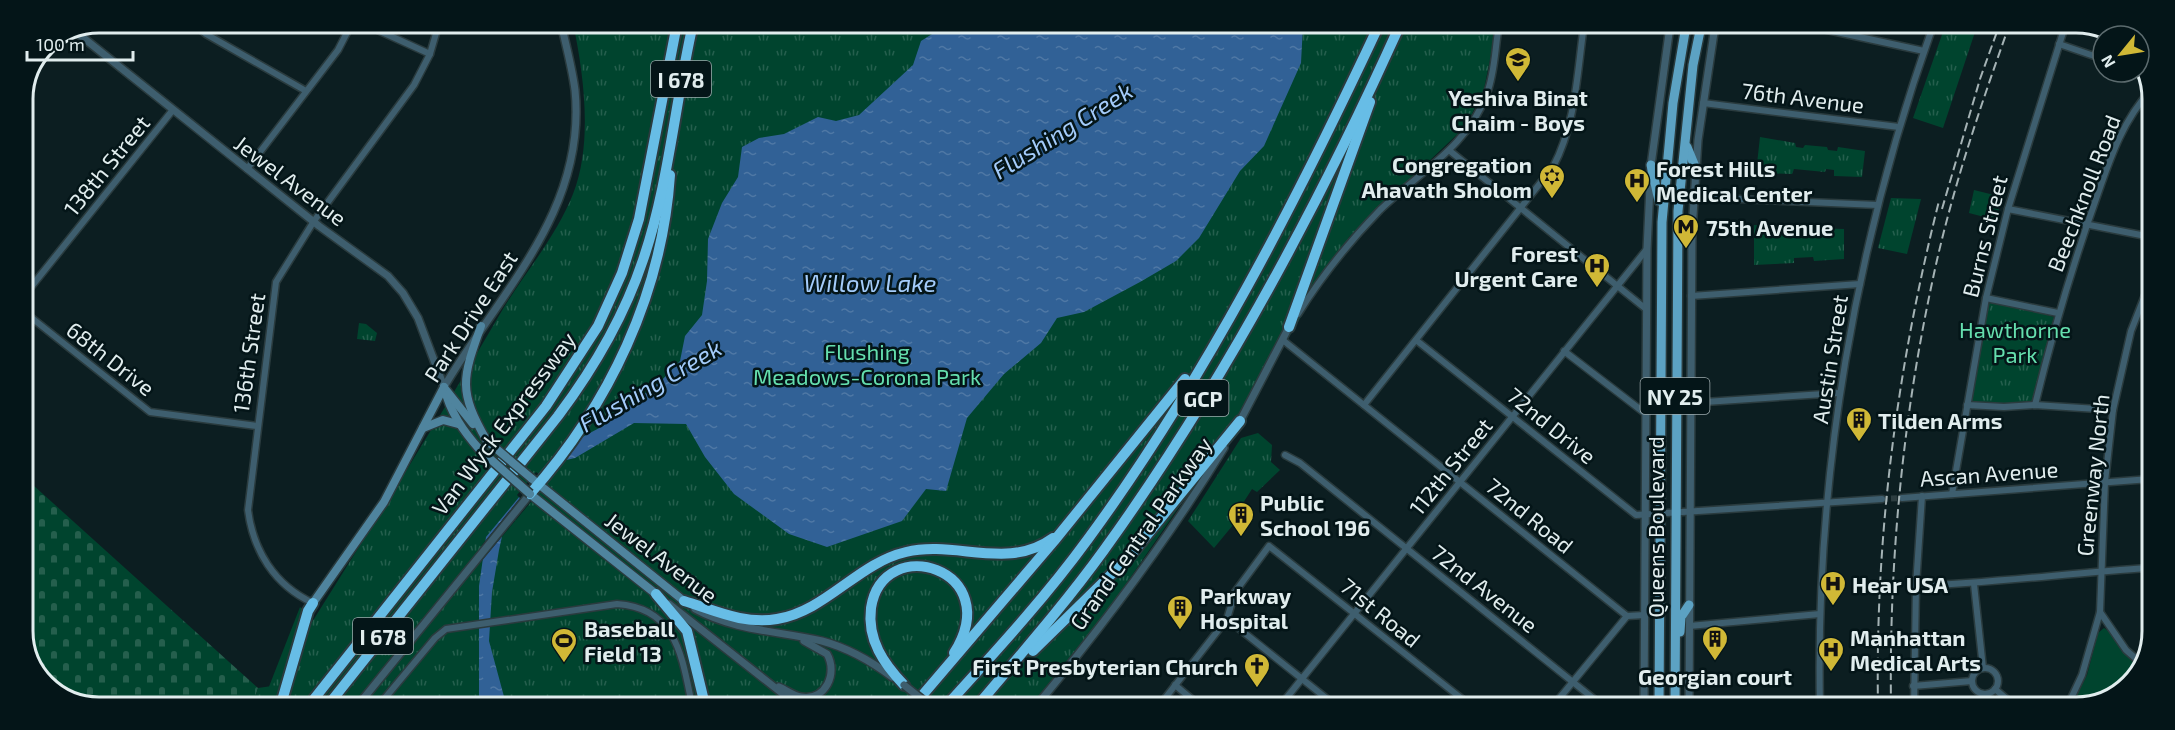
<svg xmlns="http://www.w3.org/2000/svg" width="2175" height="730" font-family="'Exo 2',sans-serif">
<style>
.green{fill:#00442e}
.cemetery{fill:url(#cemetery-stones)}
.park{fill:url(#park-tufts)}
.water{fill:url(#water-ripples)}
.pier{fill:#0c1e21}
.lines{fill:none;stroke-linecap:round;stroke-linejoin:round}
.minor-tunnel{stroke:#2c3d40;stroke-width:6;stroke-dasharray:6 3;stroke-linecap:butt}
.minor-casing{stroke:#2a3b3e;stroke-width:9}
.tertiary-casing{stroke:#2a3b3e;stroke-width:10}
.secondary-casing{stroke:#2a3b3e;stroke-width:11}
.primary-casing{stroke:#2a3b3e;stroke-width:12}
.motorway-casing{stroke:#2a3b3e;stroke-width:14}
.minor{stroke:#3e5e6e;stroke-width:6}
.tertiary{stroke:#3e5e6e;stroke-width:7}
.secondary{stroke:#4f849e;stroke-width:8}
.primary{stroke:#5ca2c3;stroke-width:9}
.motorway{stroke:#67bde6;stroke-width:10}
.rail{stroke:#a5b3b5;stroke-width:2;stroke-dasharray:9 4.5;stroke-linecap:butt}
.tertiary-bridge-casing{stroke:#2a3b3e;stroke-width:10;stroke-linecap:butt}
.secondary-bridge-casing{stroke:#2a3b3e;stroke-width:11;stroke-linecap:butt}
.tertiary-bridge{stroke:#3e5e6e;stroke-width:7}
.secondary-bridge{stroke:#4f849e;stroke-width:8}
.labels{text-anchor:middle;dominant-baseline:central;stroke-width:5;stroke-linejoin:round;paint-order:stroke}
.shield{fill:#041518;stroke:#9facae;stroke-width:1.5}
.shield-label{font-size:21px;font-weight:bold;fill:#e1edee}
.poi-label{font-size:22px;font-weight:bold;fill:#e1edee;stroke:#041518;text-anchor:start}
.street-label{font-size:22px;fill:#e1edee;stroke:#041518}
.park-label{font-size:22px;fill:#65dfae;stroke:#041518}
.water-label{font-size:24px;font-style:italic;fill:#a4ccfb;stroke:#041518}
.rim{fill:none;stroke:#e1edee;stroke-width:3}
</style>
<defs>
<pattern id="cemetery-stones" width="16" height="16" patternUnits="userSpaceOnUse" patternTransform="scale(1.5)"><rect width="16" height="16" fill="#00442e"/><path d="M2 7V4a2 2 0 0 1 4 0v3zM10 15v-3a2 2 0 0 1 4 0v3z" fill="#255f4d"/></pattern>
<pattern id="park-tufts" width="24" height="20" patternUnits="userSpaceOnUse" patternTransform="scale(1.5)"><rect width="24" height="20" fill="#00442e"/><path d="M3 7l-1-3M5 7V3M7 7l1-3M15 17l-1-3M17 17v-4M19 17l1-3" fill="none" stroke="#255f4d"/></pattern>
<pattern id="water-ripples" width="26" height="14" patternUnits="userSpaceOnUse" patternTransform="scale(1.5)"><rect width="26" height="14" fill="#316196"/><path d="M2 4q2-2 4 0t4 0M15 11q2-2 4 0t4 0" fill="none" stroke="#4f78a5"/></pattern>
</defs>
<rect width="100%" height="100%" fill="#0c1e21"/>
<g class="green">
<path d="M300 607 304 611 286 669 263 702Z"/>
<path d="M2104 628C2113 632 2128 657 2141 666L2122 692 2071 707 2087 675 2098 633Z"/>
</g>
<path class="cemetery" d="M23 476 258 688 253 704H75L39 678 23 636Z"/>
<g class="park">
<path d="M573 23 1497 25 1484 89 1466 126 1349 237 1241 417 1108 610 1031 705 253 704 258 688 272 686C349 563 427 440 500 314 524 273 555 239 573 194 593 143 584 75 573 23Z"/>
<path d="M1945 26H1977L1943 128 1913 118Z"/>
<path d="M1760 137 1795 143 1796 147 1803 148 1805 145 1827 147 1828 150 1837 151 1838 147 1865 151 1862 177 1834 176V170L1826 169 1825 172 1794 169 1792 174 1756 173Z"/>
<path d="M1974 190 2002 197 1996 220 1969 213Z"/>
<path d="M1891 198 1921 199 1907 254 1878 248Z"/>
<path d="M1754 225 1794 227V233H1813L1814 228 1844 229V259L1814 261 1813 257 1794 258V263L1754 265Z"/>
<path d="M1993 300 2054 317 2033 402 2015 404 1973 402 1971 399 1989 304Z"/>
<path d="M359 323 366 324 377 333 375 341 357 339Z"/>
<path d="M1258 433 1272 445 1271 462 1280 470 1257 492 1252 489 1243 503 1247 508 1214 548 1188 521 1241 438Z"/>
</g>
<path class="water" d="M948 24 1303 25 1301 63 1264 146 1240 171 1199 238 1176 261 1140 282 1084 312 1057 318 1041 343 1004 374 967 418 946 491 926 489 902 521 827 547 789 534 734 494 705 457 686 424 634 423 575 458 562 461 503 532 499 550 492 592 489 641 506 704H479V586L486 537 558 450 603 426 661 381 680 361 685 336 702 315 707 281 708 239 722 203 738 177 742 147 759 138 784 134 818 117 836 121 859 115 913 65 921 41Z"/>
<path class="pier" d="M584 433 551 478 479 564 482 545 520 498 517 495 536 472 540 475Z"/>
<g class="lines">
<path class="minor-tunnel" d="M1882 499 1902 498"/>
<defs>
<g id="minor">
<path d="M192 23 206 34 306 91"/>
<path d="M362 23 430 54"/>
<path d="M1809 26 1924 51"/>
<path d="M2059 44 2103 59"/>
<path d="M2134 72 2142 76 2149 85"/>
<path d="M1703 103 1899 127"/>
<path d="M1450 151 1646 309"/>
<path d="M247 169 338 50 352 23"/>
<path d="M1694 197 1878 205"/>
<path d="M2008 209 2151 237"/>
<path d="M1691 296 1860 284"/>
<path d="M23 297 172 111"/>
<path d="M1986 298 2058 313"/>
<path d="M23 311 150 412 257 426"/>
<path d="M1298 314C1321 277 1349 242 1380 210 1418 173 1469 146 1487 93 1495 73 1495 47 1499 25"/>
<path d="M1416 340 1636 515 1882 499"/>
<path d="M1284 341 1627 616 1645 615"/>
<path d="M1564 351 1646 414"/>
<path d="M1690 403 1839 393"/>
<path d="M1364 405 1553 167C1576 124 1577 73 1584 25"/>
<path d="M1967 405 2004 407 2035 405 2113 410"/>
<path d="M2035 405C2052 335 2072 267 2096 199 2110 159 2122 121 2151 90"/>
<path d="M1285 455 1300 463 1604 707"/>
<path d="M1952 494 1986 298 2008 209 2065 26"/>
<path d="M1902 498 2150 479"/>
<path d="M1974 584 1983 668"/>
<path d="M1916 586C1994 583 2071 573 2149 568"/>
<path d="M313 603C274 585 253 550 248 510L276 282 314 221 414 85 430 54 439 23"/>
<path d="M2100 612 2126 650 2142 664"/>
<path d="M1227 619 1336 706"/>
<path d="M1689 626 1820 614"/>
<circle cx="1985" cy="681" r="13"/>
<path d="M1175 685 1200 706"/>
<path d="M1913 686 1972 681"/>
<path d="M1995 689 2016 707"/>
<path d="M380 704 435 638 446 629 617 604C677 608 682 657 692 705"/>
<path d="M1159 706 1227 619 1235 592 1269 546 1471 706"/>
<path d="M1280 706 1647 249"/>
<path d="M1553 706 1627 616"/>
<path d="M1820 707C1815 475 1855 244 1933 26"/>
<path d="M1914 707 1916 586 1922 496"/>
<path d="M2067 707 2082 675 2100 612 2105 482 2113 410 2131 331 2151 280"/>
</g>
<g id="tertiary">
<path d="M76 32 319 226 388 276 403 293 418 318 444 387"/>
<path d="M444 387C500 292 587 210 575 90 572 67 566 46 561 23"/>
<path d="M1239 423 1289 327"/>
<path d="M669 604 797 705"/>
<path d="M695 609C735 631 779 631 822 641 848 648 871 661 892 677"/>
<path d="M779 687C786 690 794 696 801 697 826 701 838 673 827 654L804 641"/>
<path d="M359 704 530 494"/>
<path d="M1037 705C1105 623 1168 539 1224 448"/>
<path d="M1644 707 1647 249 1651 165 1670 26"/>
<path d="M1689 707 1692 231 1698 140 1715 26"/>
</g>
<g id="secondary">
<path d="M481 326C462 379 458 391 487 441"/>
<path d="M444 387C450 412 463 431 480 450"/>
<path d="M446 390 473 424"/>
<path d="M423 428 443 420 458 424"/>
<path d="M531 478 684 601"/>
<path d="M530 494 656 594"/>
<path d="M313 603 384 502 444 387"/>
</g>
<g id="primary">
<path d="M1687 147 1696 169"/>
<path d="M1651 165 1659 201"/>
<path d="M1680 632 1681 617 1689 605"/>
<path d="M1659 707 1662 222 1673 103 1686 26"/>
<path d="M1675 707 1678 211 1693 65 1701 26"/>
</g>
<g id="motorway">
<path d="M1289 327 1370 102"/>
<path d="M530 494C609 405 662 294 670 175"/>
<path d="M656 594 687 631 705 705"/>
<path d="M684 601C714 610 744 625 777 619 826 611 858 563 906 552 956 540 1008 571 1053 538"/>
<path d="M1033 651 1129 557 1240 421"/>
<path d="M904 685C884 664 867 640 871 608 883 531 1007 569 954 653"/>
<path d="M281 704 308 611 313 603"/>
<path d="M310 704 546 406 598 326 622 273 639 219 677 24"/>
<path d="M329 704 558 416C594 368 624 317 643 260 669 184 675 102 693 24"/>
<path d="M914 705 1054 541 1185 379"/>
<path d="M947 705C996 651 1045 598 1088 539 1204 381 1296 202 1379 25"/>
<path d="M978 705C1021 654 1065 604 1104 550 1221 388 1318 207 1400 25"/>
</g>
</defs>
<use href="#minor" class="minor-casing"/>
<use href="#tertiary" class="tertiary-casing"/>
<use href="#secondary" class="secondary-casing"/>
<use href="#primary" class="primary-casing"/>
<use href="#motorway" class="motorway-casing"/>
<use href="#minor" class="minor"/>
<use href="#tertiary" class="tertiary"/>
<use href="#secondary" class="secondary"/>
<use href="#primary" class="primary"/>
<use href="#motorway" class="motorway"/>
<g class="rail">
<path d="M1942 209 1980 79 1999 26"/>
<path d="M1878 707C1875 535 1897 368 1939 201"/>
<path d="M1891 707C1889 564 1902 423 1932 283 1950 196 1979 110 2009 26"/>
</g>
<defs>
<path id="tertiary-bridge" d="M904 685 929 705"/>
<g id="secondary-bridge">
<path d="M487 441 531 478"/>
<path d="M480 450 530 494"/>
</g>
</defs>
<use href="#tertiary-bridge" class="tertiary-bridge-casing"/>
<use href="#secondary-bridge" class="secondary-bridge-casing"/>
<use href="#tertiary-bridge" class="tertiary-bridge"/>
<use href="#secondary-bridge" class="secondary-bridge"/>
</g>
<defs>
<symbol id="school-pin" viewBox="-11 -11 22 30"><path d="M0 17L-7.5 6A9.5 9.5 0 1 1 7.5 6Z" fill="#d0b836" stroke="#041518"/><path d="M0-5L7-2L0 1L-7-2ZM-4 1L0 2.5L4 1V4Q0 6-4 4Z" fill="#111"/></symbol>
<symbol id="synagogue-pin" viewBox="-11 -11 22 30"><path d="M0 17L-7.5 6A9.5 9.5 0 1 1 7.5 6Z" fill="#d0b836" stroke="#041518"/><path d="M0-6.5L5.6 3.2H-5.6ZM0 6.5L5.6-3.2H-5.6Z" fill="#111"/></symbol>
<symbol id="hospital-pin" viewBox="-11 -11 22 30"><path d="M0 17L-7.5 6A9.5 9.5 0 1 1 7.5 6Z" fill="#d0b836" stroke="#041518"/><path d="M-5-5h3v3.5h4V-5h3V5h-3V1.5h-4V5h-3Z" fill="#111"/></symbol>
<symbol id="metro-pin" viewBox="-11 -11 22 30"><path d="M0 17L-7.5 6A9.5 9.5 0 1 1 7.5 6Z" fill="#d0b836" stroke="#041518"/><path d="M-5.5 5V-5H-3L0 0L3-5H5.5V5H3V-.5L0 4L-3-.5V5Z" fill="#111"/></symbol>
<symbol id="building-pin" viewBox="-11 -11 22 30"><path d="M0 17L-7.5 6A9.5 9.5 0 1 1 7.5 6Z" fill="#d0b836" stroke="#041518"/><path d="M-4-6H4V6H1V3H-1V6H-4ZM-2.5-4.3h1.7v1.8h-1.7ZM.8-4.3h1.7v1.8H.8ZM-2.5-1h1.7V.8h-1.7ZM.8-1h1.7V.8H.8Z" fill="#111"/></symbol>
<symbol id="stadium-pin" viewBox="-11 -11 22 30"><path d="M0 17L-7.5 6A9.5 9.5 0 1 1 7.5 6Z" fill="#d0b836" stroke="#041518"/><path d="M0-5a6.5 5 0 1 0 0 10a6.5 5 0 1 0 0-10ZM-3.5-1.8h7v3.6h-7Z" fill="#111"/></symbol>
<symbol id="church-pin" viewBox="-11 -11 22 30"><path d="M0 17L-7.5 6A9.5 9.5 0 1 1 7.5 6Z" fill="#d0b836" stroke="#041518"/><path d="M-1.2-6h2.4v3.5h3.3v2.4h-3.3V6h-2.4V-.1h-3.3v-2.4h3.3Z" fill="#111"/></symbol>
</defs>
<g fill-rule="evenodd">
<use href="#school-pin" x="1503" y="45" width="30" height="40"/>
<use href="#synagogue-pin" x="1537" y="162" width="30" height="40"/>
<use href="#hospital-pin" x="1622" y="166" width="30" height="40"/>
<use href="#metro-pin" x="1671" y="212" width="30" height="40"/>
<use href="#hospital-pin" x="1582" y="251" width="30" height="40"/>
<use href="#building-pin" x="1844" y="405" width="30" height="40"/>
<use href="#building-pin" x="1226" y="500" width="30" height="40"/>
<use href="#hospital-pin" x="1818" y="569" width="30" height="40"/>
<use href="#building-pin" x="1165" y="593" width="30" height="40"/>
<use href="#building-pin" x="1700" y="624" width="30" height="40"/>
<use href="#stadium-pin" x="549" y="626" width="30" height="40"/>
<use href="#hospital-pin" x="1816" y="635" width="30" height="40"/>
<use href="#church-pin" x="1242" y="651" width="30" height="40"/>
</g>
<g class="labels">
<g class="shield">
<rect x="651" y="61" width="60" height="36" rx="4.5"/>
<rect x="1640.5" y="378" width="69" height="36" rx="4.5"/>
<rect x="1177.5" y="380" width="51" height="36" rx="4.5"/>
<rect x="353" y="618" width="60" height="36" rx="4.5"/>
</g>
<g class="shield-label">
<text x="681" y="79">I 678</text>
<text x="1675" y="396">NY 25</text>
<text x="1203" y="398">GCP</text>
<text x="383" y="636">I 678</text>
</g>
<g class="poi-label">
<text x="1518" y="97" text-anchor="middle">Yeshiva Binat<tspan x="1518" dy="25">Chaim - Boys</tspan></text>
<text x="1532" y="164" text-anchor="end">Congregation<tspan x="1532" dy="25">Ahavath Sholom</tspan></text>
<text x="1656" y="168">Forest Hills<tspan x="1656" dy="25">Medical Center</tspan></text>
<text x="1706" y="227">75th Avenue</text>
<text x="1578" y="253" text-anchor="end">Forest<tspan x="1578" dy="25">Urgent Care</tspan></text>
<text x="1878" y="420">Tilden Arms</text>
<text x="1260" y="502">Public<tspan x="1260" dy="25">School 196</tspan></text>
<text x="1852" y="584">Hear USA</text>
<text x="1200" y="595">Parkway<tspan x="1200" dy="25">Hospital</tspan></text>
<text x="584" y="628">Baseball<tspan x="584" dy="25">Field 13</tspan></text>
<text x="1850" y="637">Manhattan<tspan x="1850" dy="25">Medical Arts</tspan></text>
<text x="1238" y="666" text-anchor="end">First Presbyterian Church</text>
<text x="1715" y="676" text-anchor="middle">Georgian court</text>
</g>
<g class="street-label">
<text transform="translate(1803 97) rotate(7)">76th Avenue</text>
<text transform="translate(106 165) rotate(-51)">138th Street</text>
<text transform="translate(291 180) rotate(37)">Jewel Avenue</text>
<text transform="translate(2083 193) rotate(-69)">Beechknoll Road</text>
<text transform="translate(1984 236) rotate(-76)">Burns Street</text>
<text transform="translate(470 316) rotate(-57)">Park Drive East</text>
<text transform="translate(248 353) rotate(-82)">136th Street</text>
<text transform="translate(111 358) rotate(38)">68th Drive</text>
<text transform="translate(1829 359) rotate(-81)">Austin Street</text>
<text transform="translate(503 423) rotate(-53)">Van Wyck Expressway</text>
<text transform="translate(1552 425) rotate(39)">72nd Drive</text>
<text transform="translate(1450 466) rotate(-51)">112th Street</text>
<text transform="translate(1989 473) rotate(-4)">Ascan Avenue</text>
<text transform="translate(2092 475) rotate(-84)">Greenway North</text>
<text transform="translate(1530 515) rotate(39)">72nd Road</text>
<text transform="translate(1655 527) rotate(-90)">Queens Boulevard</text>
<text transform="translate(1140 533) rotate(-55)">Grand Central Parkway</text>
<text transform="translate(662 557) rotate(37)">Jewel Avenue</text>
<text transform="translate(1485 588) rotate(38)">72nd Avenue</text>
<text transform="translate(1381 612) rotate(39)">71st Road</text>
</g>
<g class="park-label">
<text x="2015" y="329">Hawthorne<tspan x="2015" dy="25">Park</tspan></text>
<text x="867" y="351">Flushing<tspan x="867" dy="25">Meadows-Corona Park</tspan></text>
</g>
<g class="water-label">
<text transform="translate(1062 130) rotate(-32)">Flushing Creek</text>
<text x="870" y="282">Willow Lake</text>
<text transform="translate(650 385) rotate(-30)">Flushing Creek</text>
</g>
</g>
<path d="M0 0H2175V730H0ZM99 33H2076A66 66 0 0 1 2142 99V631A66 66 0 0 1 2076 697H99A66 66 0 0 1 33 631V99A66 66 0 0 1 99 33Z" fill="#041518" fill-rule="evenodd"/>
<path class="rim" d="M99 33H2076A66 66 0 0 1 2142 99V631A66 66 0 0 1 2076 697H99A66 66 0 0 1 33 631V99A66 66 0 0 1 99 33Z"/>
<g transform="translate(2121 54) rotate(240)"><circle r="28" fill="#041518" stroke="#5c6b6e" stroke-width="1.5"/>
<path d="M0-4.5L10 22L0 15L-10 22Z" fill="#d0b836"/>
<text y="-9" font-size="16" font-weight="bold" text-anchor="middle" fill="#e1edee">N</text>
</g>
<path d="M27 51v9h106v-9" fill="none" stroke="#e1edee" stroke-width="3"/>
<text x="36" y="51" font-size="18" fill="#e1edee" stroke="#041518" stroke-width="4.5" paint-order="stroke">100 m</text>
</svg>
